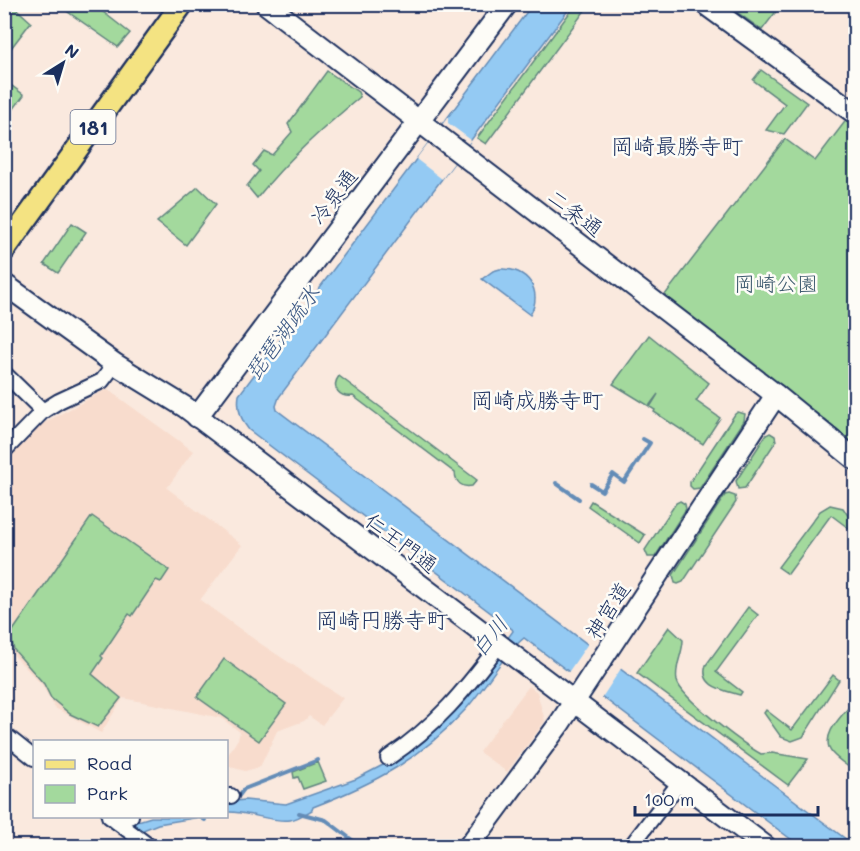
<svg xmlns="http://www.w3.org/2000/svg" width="860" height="851" font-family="Mali,'Klee One',sans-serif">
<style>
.built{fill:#f8dccd}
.green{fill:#a3d99d;stroke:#5f847e;stroke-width:1.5}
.water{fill:#94caf3;stroke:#648cb7;stroke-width:1.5}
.pier{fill:#fae9de}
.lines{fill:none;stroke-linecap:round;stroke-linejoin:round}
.stream{stroke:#648cb7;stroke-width:4}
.street-casing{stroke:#1b2f5e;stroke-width:18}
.secondary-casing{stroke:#1b2f5e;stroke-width:24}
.primary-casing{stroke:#1b2f5e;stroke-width:26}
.street{stroke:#fdfcf7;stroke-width:14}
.secondary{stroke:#fdfcf7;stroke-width:20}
.primary{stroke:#f4e382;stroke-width:21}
.labels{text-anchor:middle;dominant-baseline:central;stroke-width:5;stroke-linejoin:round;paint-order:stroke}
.shield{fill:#fdfcf7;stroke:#5f6c8c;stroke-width:1.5}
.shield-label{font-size:20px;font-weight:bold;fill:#1b2f5e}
.street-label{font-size:21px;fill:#1b2f5e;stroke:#fdfcf7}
.park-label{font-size:21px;fill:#3d5a6e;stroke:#fdfcf7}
.neighbourhood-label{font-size:22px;fill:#1b2f5e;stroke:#fdfcf7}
.water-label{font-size:22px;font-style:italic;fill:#395683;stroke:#fdfcf7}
</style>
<rect width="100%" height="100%" fill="#fae9de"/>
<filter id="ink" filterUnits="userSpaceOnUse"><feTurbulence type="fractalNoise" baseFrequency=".0167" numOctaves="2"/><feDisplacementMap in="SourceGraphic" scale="12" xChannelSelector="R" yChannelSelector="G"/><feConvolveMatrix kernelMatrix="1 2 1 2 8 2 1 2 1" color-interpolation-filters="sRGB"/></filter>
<g filter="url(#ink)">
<g class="built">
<path d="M107 389 193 451 167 488 242 545 200 600 258 642 343 698 322 725 309 716 304 721 277 731 260 767 245 771 227 766V756L238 739 240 732 221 718 123 698 101 733 55 708 42 685 5 646 4 463 42 424Z"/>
<path d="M529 686 537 692 545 721 507 772 479 752Z"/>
</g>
<g class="green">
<path d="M5 4 12 5 31 22 5 56Z"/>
<path d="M576 4 589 5 486 144 477 138Z"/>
<path d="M58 5H94L130 33 118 47Z"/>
<path d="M727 5H781L762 30Z"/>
<path d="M761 70 807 103 784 134 766 130 785 104 753 80Z"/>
<path d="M327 71 358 92 360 97C323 128 288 159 257 198L247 186 259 171 253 165 264 151 272 155 292 132 288 124Z"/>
<path d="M4 80 24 95 5 121H4Z"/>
<path d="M847 119 855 125V446L827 425 829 423 825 420 664 296 785 139 815 161Z"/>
<path d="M198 187 216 204 186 245 157 222Z"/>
<path d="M72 223 86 232 58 273 44 264Z"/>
<path d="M649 335 709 383 696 401 720 418 703 444 654 412 655 410 650 407 658 394 649 406 613 384Z"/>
<path d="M339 376 477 480 472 486C462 488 456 483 455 473L353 396C340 398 330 388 339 376Z"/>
<path d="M738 412 745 414 744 421 700 488 693 489 690 486V482L735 414Z"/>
<path d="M770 433 775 436 776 441 745 488 738 489 736 481 766 435Z"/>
<path d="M729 494 735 496 736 502 683 582 678 584 675 583 673 575 725 495Z"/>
<path d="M591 501 645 535 640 543 588 506Z"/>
<path d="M680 501 685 504 686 509 655 557H648L645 550 676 503Z"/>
<path d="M830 505 843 508 855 526V533L831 515 788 574 778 567 820 511Z"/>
<path d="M92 516 169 570 161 582 156 580 132 616 129 614 101 656 103 658 92 674 121 698 98 727 70 714 51 698 44 684 14 650 10 635Z"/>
<path d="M748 607 758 615 716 672 742 692 740 695C724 690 699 687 706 665Z"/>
<path d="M669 627 683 640C683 654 674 666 677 681 681 698 743 744 761 754L772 753 808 759 788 785 637 673Z"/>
<path d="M224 659 286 704 259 741 197 697Z"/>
<path d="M833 675 839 680 803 737 792 741 781 737 764 713 766 710 792 730Z"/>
<path d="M855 700V720L850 735 855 757V772C848 766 838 760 832 753 818 735 845 713 855 700Z"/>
<path d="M318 762 326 781 303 789 298 777 294 778 293 772Z"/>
</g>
<g class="water">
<path d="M532 5H572L279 397 276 406 277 410 855 846H800L524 638C503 655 485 688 466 709 421 759 375 783 313 807L312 810C305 814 297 819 290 820 275 823 246 811 227 812V802L245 800 286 804 356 779 383 765 406 750 492 660 513 631 512 629 249 430C240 419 237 408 239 395Z"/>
<path d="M500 269C527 267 544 291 530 315L482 279 493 271Z"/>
<path d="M151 817H200L158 824 136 833 125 825Z"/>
</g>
<g class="pier">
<path d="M448 117V123L471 140 442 179 416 159Z"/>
<path d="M589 642 622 667 601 699 567 674Z"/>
</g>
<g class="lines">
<g class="stream">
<path d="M556 483 579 499"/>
<path d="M591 484 602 491 613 474 624 482 650 443 643 439"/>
<path d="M235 801 244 789 318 760"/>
<path d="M299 813 326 820 360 846"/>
<path d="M199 816 205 820"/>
</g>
<defs>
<g id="street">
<path d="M4 373 43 411"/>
<path d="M4 451 43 411 59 401 102 381 115 364"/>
<path d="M4 734 34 758"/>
<path d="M388 758C437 725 464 691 499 645"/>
<path d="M226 796H231"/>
<path d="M109 816 149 846"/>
<path d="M117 822 131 816"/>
<path d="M631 846 680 782"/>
</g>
<g id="secondary">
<path d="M266 4 776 395 856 460"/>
<path d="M705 4 856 114"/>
<path d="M4 284 115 364 185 407 765 846"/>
<path d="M197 417 507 4"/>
<path d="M469 846 560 723 776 395"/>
</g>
<path id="primary" d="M4 250 182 4"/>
</defs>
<use href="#street" class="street-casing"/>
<use href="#secondary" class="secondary-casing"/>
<use href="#primary" class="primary-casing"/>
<use href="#street" class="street"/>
<use href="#secondary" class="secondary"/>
<use href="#primary" class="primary"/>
</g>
</g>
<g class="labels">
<rect class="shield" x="70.5" y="110" width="45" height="34" rx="4.5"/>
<g class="shield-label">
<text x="93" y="127">181</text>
</g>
<g class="street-label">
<text transform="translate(333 196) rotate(-53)">冷泉通</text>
<text transform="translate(576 212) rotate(37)">二条通</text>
<text transform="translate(402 542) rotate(37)">仁王門通</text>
<text transform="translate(607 610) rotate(-57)">神宮道</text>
</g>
<g class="park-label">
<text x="776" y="282">岡崎公園</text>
</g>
<g class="neighbourhood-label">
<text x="677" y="145">岡崎最勝寺町</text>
<text x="537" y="399">岡崎成勝寺町</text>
<text x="382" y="619">岡崎円勝寺町</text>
</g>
<g class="water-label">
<text transform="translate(282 332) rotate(-54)">琵琶湖疏水</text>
<text transform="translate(489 636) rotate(-51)">白川</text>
</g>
</g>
<rect width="860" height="851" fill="none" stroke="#fdfcf7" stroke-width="24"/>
<rect x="12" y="12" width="836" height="827" fill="none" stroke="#1b2f5e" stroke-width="2" filter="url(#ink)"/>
<rect x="33" y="740" width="195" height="78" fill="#fdfcf7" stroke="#a3aaba" stroke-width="1.5"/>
<rect x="45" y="760" width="30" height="9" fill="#f4e382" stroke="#a3aaba" stroke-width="1.5"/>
<text x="87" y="770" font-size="18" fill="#1b2f5e">Road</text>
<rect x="45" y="785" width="30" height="18" fill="#a3d99d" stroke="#a3aaba" stroke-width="1.5"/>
<text x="87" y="800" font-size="18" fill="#1b2f5e">Park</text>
<g transform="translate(63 63) rotate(37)" stroke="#fdfcf7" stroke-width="4.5" paint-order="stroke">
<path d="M0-4.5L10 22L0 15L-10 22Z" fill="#1b2f5e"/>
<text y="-9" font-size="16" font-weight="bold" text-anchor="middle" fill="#1b2f5e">N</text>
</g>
<path d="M635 806v9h183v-9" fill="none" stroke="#1b2f5e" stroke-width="3"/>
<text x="644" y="806" font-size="18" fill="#1b2f5e" stroke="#fdfcf7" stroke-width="4.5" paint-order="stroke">100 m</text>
</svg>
